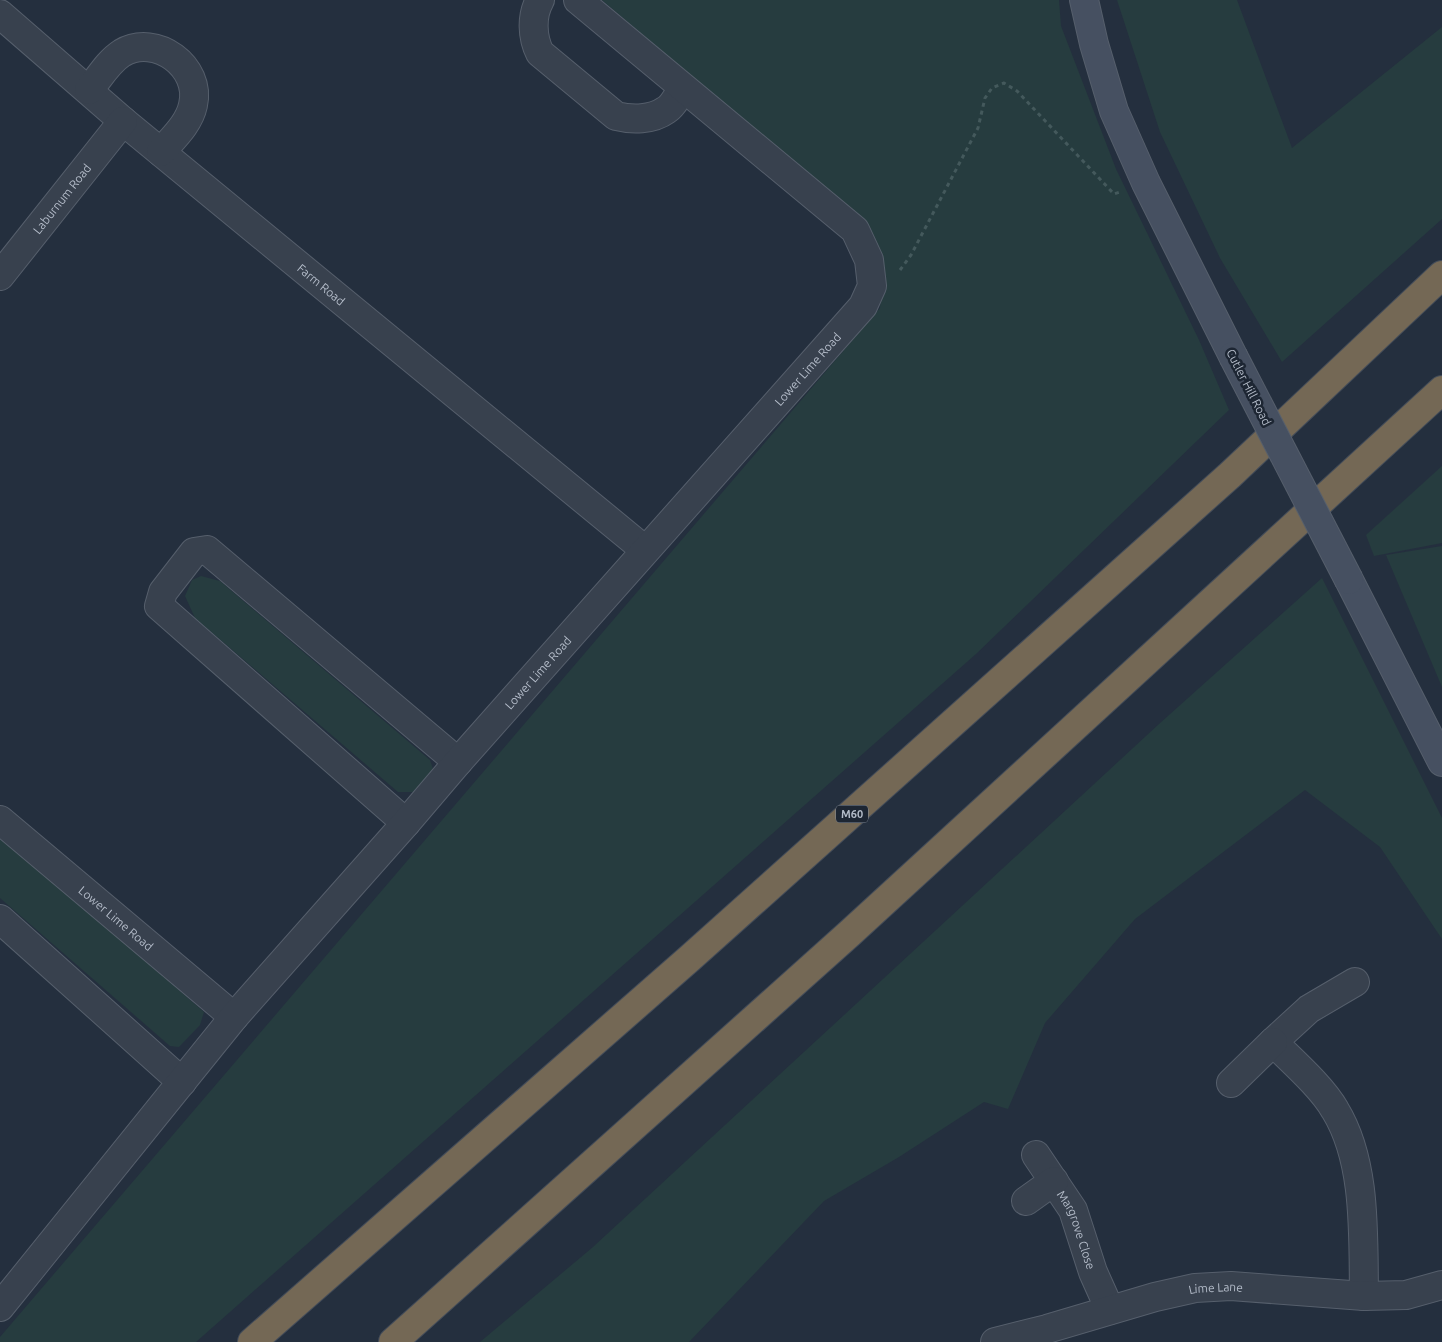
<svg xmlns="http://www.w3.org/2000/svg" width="1442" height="1342" font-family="Ubuntu,sans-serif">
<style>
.green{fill:#263c3f}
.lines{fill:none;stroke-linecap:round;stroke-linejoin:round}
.street-casing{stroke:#565f6c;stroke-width:30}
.secondary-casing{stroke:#565f6c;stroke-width:30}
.highway-casing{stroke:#434c59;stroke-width:30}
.path{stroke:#44595c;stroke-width:3;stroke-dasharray:4 4;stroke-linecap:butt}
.street{stroke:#38414e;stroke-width:28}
.secondary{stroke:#465061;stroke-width:28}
.highway{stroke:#746855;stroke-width:28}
.secondary-bridge-casing{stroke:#565f6c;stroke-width:30;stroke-linecap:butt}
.secondary-bridge{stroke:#465061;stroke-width:28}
.labels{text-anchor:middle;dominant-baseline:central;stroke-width:5;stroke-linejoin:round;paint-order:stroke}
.shield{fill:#1d2633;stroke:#878f9c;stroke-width:1}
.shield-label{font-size:11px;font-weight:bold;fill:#b4bcc9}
.street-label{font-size:12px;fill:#b4bcc9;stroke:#1d2633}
</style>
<rect width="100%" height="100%" fill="#242f3e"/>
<g class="green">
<path d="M602 0H1059L1061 26 1116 169 1199 340 1229 410 976 654 196 1342H0V1337L880 308 883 262 862 222Z"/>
<path d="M1117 0H1237L1292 148 1442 27V219L1282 362 1220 258 1160 132Z"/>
<path d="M1442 466V543L1374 556 1366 535Z"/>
<path d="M1442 546V687L1386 555Z"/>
<path d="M201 576 220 581 430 760 434 772 419 792H398L195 618 185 596 192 580Z"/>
<path d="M1322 578 1442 818V939L1380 847 1305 790 1135 919 1045 1023 1008 1109 984 1102 899 1157 824 1201 689 1342H480L593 1247 1159 724Z"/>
<path d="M0 834 204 1012 200 1025 179 1047 170 1046 0 898Z"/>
</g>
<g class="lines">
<defs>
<g id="street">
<path d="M540 0C531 16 532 37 540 53L616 116C632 120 652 120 666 110 673 106 678 95 683 88"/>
<path id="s1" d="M0 14 123 121 645 550"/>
<path d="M89 90C99 78 108 62 122 53 156 33 202 67 193 105 189 124 173 138 161 152"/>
<path id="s2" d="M0 276 123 121"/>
<path id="s3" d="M0 820 234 1017"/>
<path d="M406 823 159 606 163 592 194 552 207 550 458 762"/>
<path d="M0 919 182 1082"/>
<path d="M1355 982 1309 1009 1273 1042C1292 1061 1322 1087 1335 1110 1367 1162 1363 1236 1364 1296"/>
<path d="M1231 1083 1273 1042"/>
<path id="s4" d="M1036 1155 1073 1210 1093 1272 1110 1310"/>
<path d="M1026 1201 1054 1181"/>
<path id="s5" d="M0 1307 234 1017 406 823 458 762 863 306 872 286 869 260 855 230 578 0"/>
<path id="s6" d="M995 1342 1047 1329 1155 1297 1195 1288 1231 1286 1364 1296 1406 1295 1442 1285"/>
</g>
<g id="secondary">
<path d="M1084 0 1094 44 1114 111 1146 183 1233 356"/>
<path d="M1349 580 1442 762"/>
</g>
<g id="highway">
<path d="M252 1342 690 958 1230 475 1442 275"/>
<path d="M393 1342 850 933 1442 390"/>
</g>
</defs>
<use href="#street" class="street-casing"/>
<use href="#secondary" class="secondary-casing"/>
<use href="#highway" class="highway-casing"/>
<path class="path" d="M900 270 911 255 978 128 985 98 992 88 1004 83 1017 91 1114 194 1120 192"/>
<use href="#street" class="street"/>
<use href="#secondary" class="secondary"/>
<use href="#highway" class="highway"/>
<defs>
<path id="secondary-bridge" d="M1233 356 1349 580"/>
</defs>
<use href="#secondary-bridge" class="secondary-bridge-casing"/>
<use href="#secondary-bridge" class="secondary-bridge"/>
</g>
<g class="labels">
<rect class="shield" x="836" y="805.5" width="32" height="17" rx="4"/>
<g class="shield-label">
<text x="852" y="814">M60</text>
</g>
<g class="street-label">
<text stroke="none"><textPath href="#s2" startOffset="99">Laburnum Road</textPath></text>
<text stroke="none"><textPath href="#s1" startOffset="420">Farm Road</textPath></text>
<text stroke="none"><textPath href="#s5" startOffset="1238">Lower Lime Road</textPath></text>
<text transform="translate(1249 387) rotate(63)">Cutler Hill Road</text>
<text stroke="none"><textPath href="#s5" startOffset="832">Lower Lime Road</textPath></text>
<text stroke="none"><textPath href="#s3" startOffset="152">Lower Lime Road</textPath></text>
<text stroke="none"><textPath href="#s4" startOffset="86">Margrove Close</textPath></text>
<text stroke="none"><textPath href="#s6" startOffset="228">Lime Lane</textPath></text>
</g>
</g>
</svg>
